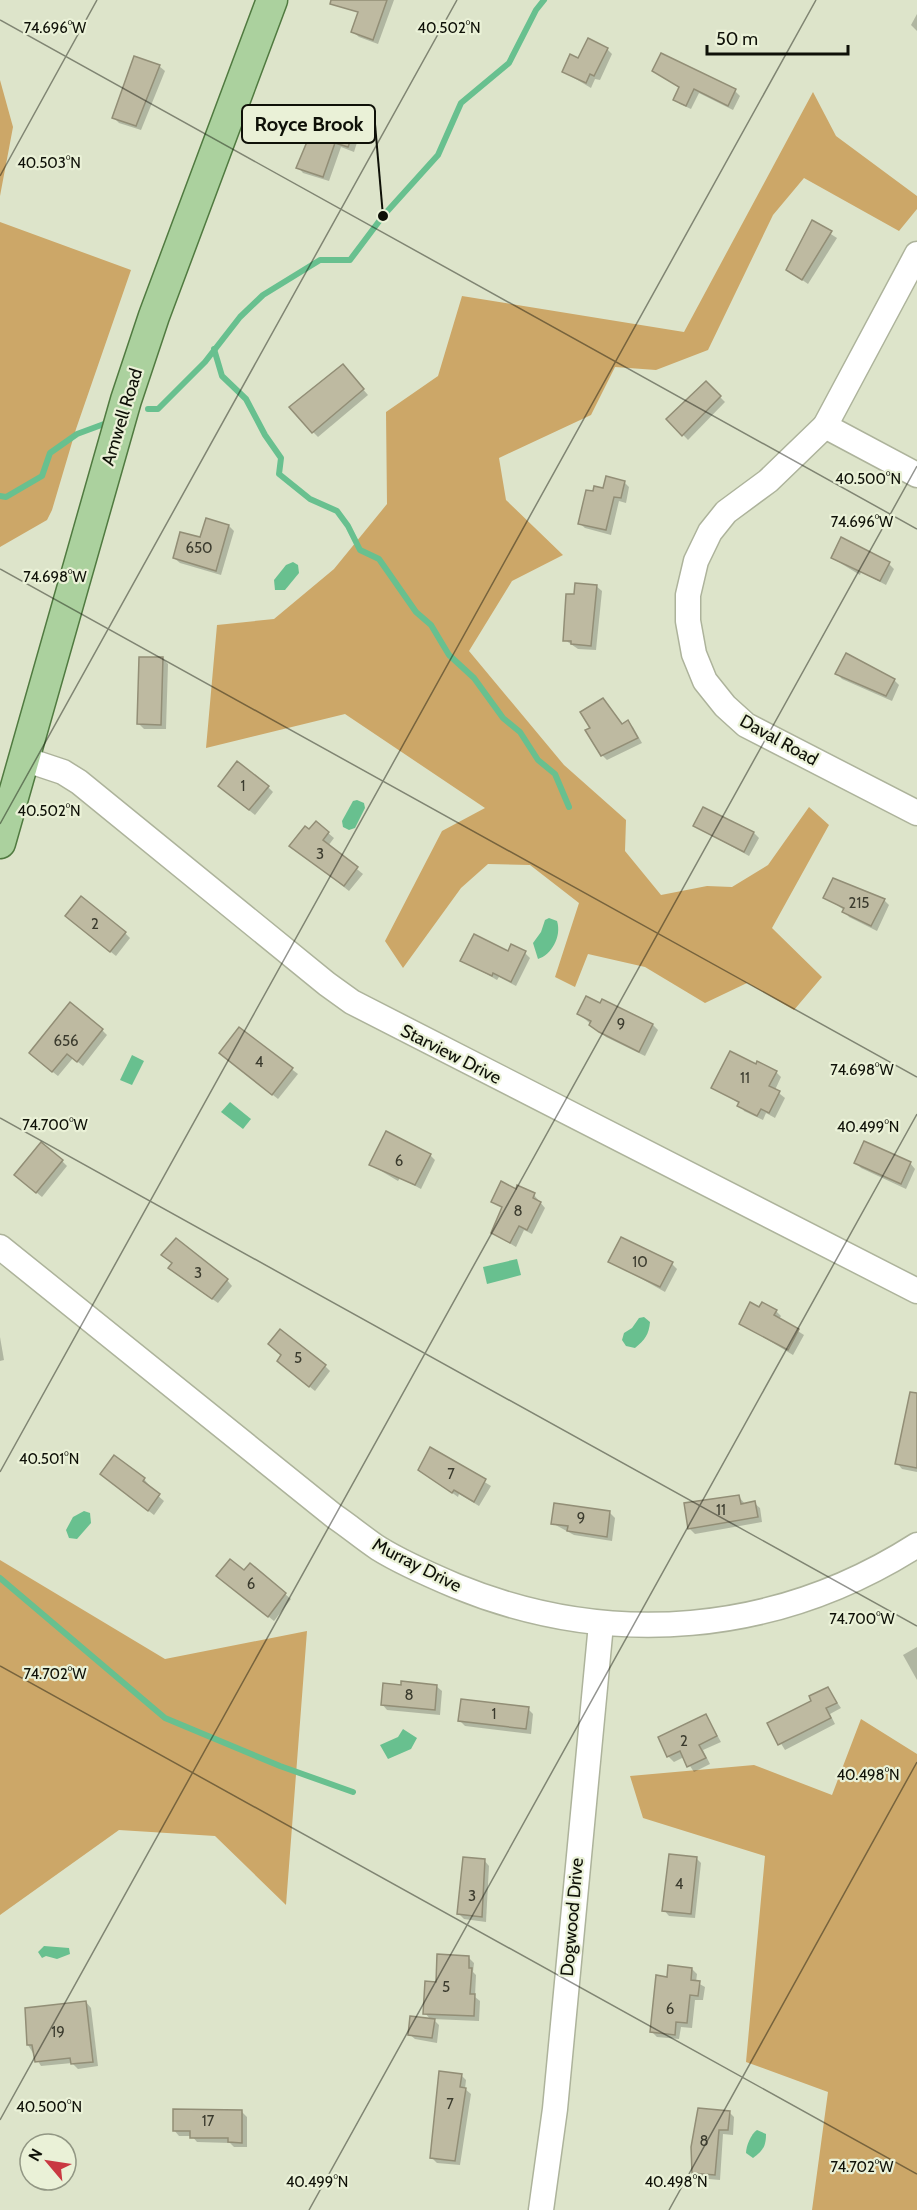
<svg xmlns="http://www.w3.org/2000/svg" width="917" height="2210" font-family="Cabin,sans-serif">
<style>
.green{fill:#cca768}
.water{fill:#68c08f}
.shadow{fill:#0003}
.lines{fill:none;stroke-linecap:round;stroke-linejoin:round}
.stream{stroke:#68c08f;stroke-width:6}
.building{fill:#bebaa1;stroke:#928e76;stroke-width:1.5}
.minor-casing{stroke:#adb39b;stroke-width:27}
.major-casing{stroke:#507a40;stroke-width:33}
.minor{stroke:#fff;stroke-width:24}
.major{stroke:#abd19e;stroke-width:30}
.ticks{fill:none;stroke:#0f1108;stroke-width:1.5;stroke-opacity:0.45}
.labels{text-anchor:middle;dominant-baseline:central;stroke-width:4.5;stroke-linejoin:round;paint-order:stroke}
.number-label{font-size:15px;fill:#3b3b2e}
.street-label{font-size:18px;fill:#0f1108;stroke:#eaf1d7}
.ticks-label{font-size:15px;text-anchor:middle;fill:#0f1108;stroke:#eaf1d7;stroke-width:4.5;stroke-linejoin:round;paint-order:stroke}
.leader{fill:none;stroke:#0f1108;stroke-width:2}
.callout-dot{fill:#0f1108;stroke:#eaf1d7;stroke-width:2}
.callout{fill:#eaf1d7;stroke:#0f1108;stroke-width:2}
.callout-label{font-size:20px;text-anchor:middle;font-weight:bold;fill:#0f1108}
</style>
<rect width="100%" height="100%" fill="#dde4ca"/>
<g class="green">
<path d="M0 80 13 127 0 196Z"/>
<path d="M813 92 836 136 917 196V209L899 231 804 178 773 215 708 350 656 370 615 367 591 415 499 458 506 500 563 555 512 581 469 651 564 765 626 820 625 851 661 895 707 886 732 887 768 865 809 807 829 825 772 928 822 977 794 1010 747 983 705 1003 645 967 588 954 575 987 555 977 579 903 530 865 488 864 461 888 403 968 385 941 442 831 485 808 345 714 206 748 217 625 274 619 334 569 387 504 386 412 438 376 462 296 684 332Z"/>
<path d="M0 222 131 270 76 429 52 510 47 520 0 547Z"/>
<path d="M0 1560 165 1659 307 1631 286 1905 215 1836 119 1830 0 1915Z"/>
<path d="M861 1719 917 1754V2210H812L828 2092 746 2062 765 1856 643 1818 630 1776 754 1765 832 1795Z"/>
</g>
<g class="water">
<path d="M293 562 298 565 299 573 285 590H275L274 580 286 565Z"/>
<path d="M357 800 364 803 365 808 355 828 349 830 343 827 342 821 353 801Z"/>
<path d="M549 918 557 921C562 937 551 955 538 959L533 943 541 932 545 920Z"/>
<path d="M132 1055 144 1061 132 1085 120 1080Z"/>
<path d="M230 1102 251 1119 243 1129 221 1112Z"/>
<path d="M517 1259 521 1275 487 1284 483 1267Z"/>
<path d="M644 1317 650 1322C649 1334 645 1340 635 1348L626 1346 622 1340 624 1333 632 1328 639 1318Z"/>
<path d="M84 1511 90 1513 91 1523 77 1539 69 1538 66 1530 73 1517Z"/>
<path d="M403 1729 417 1738 411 1749 388 1759 380 1745 398 1737Z"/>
<path d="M44 1946 69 1948 70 1954 57 1959 46 1956 42 1958 38 1952Z"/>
<path d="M757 2130 766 2134C766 2146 763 2151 753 2158L746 2153C746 2146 751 2134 757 2130Z"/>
</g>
<g class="shadow">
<path d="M361 0H394L378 44 359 37 353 32Z"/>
<path d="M917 14V31L911 25Z"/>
<path d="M607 49 612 54 600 80 595 79 591 88 564 72 579 59Z"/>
<path d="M662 55 735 91 740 96 733 110 699 93 691 109 680 104 675 99 680 88 653 71Z"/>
<path d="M159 66 165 71 141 130 119 123 114 118Z"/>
<path d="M344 115 350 121 348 125 360 133 354 152 341 147 329 181 303 173 298 167Z"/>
<path d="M812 222 837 238 808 284 788 270Z"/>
<path d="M348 372 368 395 318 437 313 432Z"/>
<path d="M706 383 725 402 688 440 668 419Z"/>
<path d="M624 482 629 487 626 503 619 501 611 535 585 528 579 523 594 493Z"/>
<path d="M229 526 234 531 221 575 180 563 174 558Z"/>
<path d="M832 558 889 564 894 569 886 585 861 572 860 575Z"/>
<path d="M596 586 602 591 596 650 578 649 565 640 576 595Z"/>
<path d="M163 659 168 664 166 729H144L138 723Z"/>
<path d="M837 674 894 680 899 685 892 701 842 679Z"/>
<path d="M608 705 623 725 627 722 633 727 642 743 607 760 602 755 592 728Z"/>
<path d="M268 787 273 792 255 815 225 791Z"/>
<path d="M695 826 754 833 759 838 749 856Z"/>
<path d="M310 832 328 833 334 838 328 846 363 874 349 891 291 846Z"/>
<path d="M825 897 884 900 889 905 877 931 849 917 844 910Z"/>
<path d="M72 921 125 933 130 938 116 956Z"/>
<path d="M508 953H525L530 958 516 986 499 977 497 980 462 960Z"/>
<path d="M579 1014 653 1025 658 1030 645 1056 606 1037Z"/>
<path d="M239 1029 298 1074 278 1099 226 1058Z"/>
<path d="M102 1030 107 1035 83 1066 73 1058 58 1076 36 1059Z"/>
<path d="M757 1066 776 1072 781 1077 775 1090 785 1098 775 1118 766 1113 763 1120 744 1111 740 1104 713 1087Z"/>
<path d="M430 1155 435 1160 421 1189 400 1178 398 1181 371 1165Z"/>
<path d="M62 1161 67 1166 42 1197 21 1180Z"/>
<path d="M856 1163H910L915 1169 906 1189 861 1168Z"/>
<path d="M516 1191 534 1195 545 1208 532 1234 524 1230 516 1247 493 1233 503 1209 493 1201Z"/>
<path d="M610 1261 672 1264 677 1269 665 1292Z"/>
<path d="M175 1273 227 1280 232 1286 218 1303Z"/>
<path d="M759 1309 776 1311 781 1316 779 1319 804 1335 793 1355 740 1323Z"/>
<path d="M0 1337 4 1360 0 1361Z"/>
<path d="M283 1356 325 1366 330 1371 315 1391 284 1366Z"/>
<path d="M917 1417V1472L902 1469 897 1463Z"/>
<path d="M431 1449 491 1486 479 1506 459 1494 458 1497 419 1469Z"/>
<path d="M107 1479H144L149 1485 148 1487 164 1501 154 1515Z"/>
<path d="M739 1497 745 1504 754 1503 760 1508 762 1522 695 1534 690 1529Z"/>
<path d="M610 1513 615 1518 612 1541 574 1535 552 1523Z"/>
<path d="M250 1565 291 1599 274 1621 224 1581 245 1572Z"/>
<path d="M917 1647V1680L903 1655Z"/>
<path d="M436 1686 442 1691 440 1715 387 1710 382 1704Z"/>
<path d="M828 1689 841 1708 830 1714 835 1724 785 1750 769 1724 813 1701Z"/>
<path d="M528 1709 533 1714 531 1734 465 1726 460 1721Z"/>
<path d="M706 1715 721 1742 703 1750 710 1764 694 1772 684 1757 674 1762 668 1756Z"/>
<path d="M696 1858 701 1863 695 1918 669 1916 664 1910Z"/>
<path d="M484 1860 489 1866 486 1922 464 1919 459 1914Z"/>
<path d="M468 1957 474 1963 473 1972 476 1975 475 1997 480 2001 479 2021 433 2019 439 2025 437 2043 415 2039 409 2034 431 2020 425 2013 437 1983Z"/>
<path d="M692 1969 697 1974 696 1982 705 1987 703 2000H695L692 2028 681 2027 679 2039 657 2037 652 2032Z"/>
<path d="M86 2002 91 2008 98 2066 78 2069 72 2063 41 2066 28 2045Z"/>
<path d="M461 2075 466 2080 465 2089 471 2094 460 2165 437 2163 432 2158Z"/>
<path d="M242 2112 247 2117V2147H234L230 2143 197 2142 192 2136H179L174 2130Z"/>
<path d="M729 2112 734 2117 733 2135 723 2134 720 2180 699 2178 694 2173Z"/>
</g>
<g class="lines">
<g class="stream">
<path d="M214 349 222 376 246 399 265 435 281 458 279 474 310 499 337 511 348 526 360 550 379 559 416 612 431 625 449 655 474 678 503 718 520 732 538 760 555 774 569 807"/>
<path d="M148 409H158L205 362 240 317 263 295 320 260H350L383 216 438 155 461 103 509 63 536 10 544 0"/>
<path d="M0 496 6 497 42 476 50 453 77 434 104 424"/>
<path d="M0 1578 165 1718 280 1766 353 1792"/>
</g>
</g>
<g class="building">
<path d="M331 0H387L373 40 351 32 358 12 330 4Z"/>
<path d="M588 38 608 48 594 76 590 74 586 83 562 72 570 54 578 58Z"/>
<path d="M661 53 736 89 728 106 694 89 686 106 673 100 679 87 652 71Z"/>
<path d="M134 56 160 65 136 126 112 118Z"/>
<path d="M322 106 345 114 343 121 356 126 348 147 335 143 323 177 296 168Z"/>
<path d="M812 220 832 231 802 280 786 270Z"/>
<path d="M343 364 364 389 312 433 289 407Z"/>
<path d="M706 381 721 396 682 436 666 419Z"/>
<path d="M606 476 625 481 621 498 614 497 606 530 578 524 586 490 593 491 594 486 603 488Z"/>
<path d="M206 518 229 525 216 571 173 558 180 532 200 537Z"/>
<path d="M841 537 890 562 880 581 831 558Z"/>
<path d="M575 583 597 585 591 646 571 644V641H563L566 594H574Z"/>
<path d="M846 653 895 679 886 696 835 674Z"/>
<path d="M139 657H163L161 725 137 724Z"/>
<path d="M603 698 622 724 628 720 638 738 601 756 585 730 590 728 580 712Z"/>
<path d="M237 761 269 786 249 810 218 786Z"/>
<path d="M703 807 754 832 744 852 693 826Z"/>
<path d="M316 821 329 832 323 840 358 867 344 886 289 846 305 826 309 829Z"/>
<path d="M833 878 885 899 871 926 842 912 844 908 823 898Z"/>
<path d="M81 896 126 932 110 952 65 916Z"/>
<path d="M474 934 508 951 511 944 526 951 511 982 493 973 492 976 460 961Z"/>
<path d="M586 996 600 1003 602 999 653 1024 639 1052 599 1032 589 1025 591 1021 577 1014Z"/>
<path d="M70 1002 103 1029 77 1062 67 1054 52 1072 29 1053Z"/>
<path d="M239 1027 293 1068 272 1095 219 1053Z"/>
<path d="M730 1051 756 1064 757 1061 777 1071 769 1086 780 1091 769 1113 761 1109 757 1116 737 1106 739 1102 711 1088Z"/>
<path d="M386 1131 431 1154 415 1185 369 1165Z"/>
<path d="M864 1141 911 1162 901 1184 854 1163Z"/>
<path d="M41 1142 63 1160 36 1193 14 1175Z"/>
<path d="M501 1181 516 1189 517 1185 535 1193 533 1198 541 1202 527 1230 519 1226 510 1243 491 1233 502 1207 491 1202Z"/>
<path d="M621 1237 673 1262 660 1287 608 1262Z"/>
<path d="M176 1238 228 1279 212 1299 168 1268 172 1263 161 1255Z"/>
<path d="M750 1302 759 1307 762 1302 777 1310 774 1315 799 1329 788 1350 739 1324Z"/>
<path d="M280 1329 326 1365 309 1387 277 1361 281 1355 268 1344Z"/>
<path d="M910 1392 917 1393V1468L895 1464Z"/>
<path d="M430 1447 486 1479 474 1502 454 1490 452 1493 418 1470Z"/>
<path d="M114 1455 145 1478 143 1481 160 1494 148 1511 100 1474Z"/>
<path d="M739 1495 741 1504 755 1501 758 1517 688 1529 684 1503Z"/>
<path d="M554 1503 610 1511 607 1537 567 1531 568 1526 551 1524Z"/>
<path d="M230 1559 244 1570 250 1563 286 1593 268 1617 216 1576Z"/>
<path d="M401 1681 437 1685 435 1710 381 1705 383 1683 401 1685Z"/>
<path d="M828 1687 837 1703 826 1708 831 1718 778 1745 767 1723 811 1701 809 1696Z"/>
<path d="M461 1699 529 1707 526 1729 458 1721Z"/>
<path d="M706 1714 717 1736 699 1745 706 1758 687 1767 680 1751 667 1757 658 1737Z"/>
<path d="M669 1854 697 1857 691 1914 662 1911Z"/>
<path d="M463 1857 485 1859 482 1917 457 1914Z"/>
<path d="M437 1954 469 1956V1968H472L470 1994H475L474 2016 423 2014 425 1981 436 1982Z"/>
<path d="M668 1965 692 1968 691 1980 700 1981 698 1996 690 1995 687 2023 676 2022 675 2035 650 2032 656 1975 667 1977Z"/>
<path d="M86 2001 93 2062 71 2064 70 2058 35 2062 32 2045H27L25 2008Z"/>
<path d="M410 2016 435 2019 432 2038 408 2035Z"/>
<path d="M439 2071 462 2074 460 2087 466 2088 455 2161 430 2158Z"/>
<path d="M698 2108 730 2111 728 2130H719L715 2175 692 2173 691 2147Z"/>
<path d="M173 2109 242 2110V2143L228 2142V2138H190V2131H173Z"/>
</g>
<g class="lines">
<defs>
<g id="minor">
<path d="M917 254 825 426 768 481 726 512 710 532 696 561 688 595V621L694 654 705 681 725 706 746 725 917 813"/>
<path d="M825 426 917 475"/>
<path d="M24 759 63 772 79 782 327 984 352 1002 917 1291"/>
<path d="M0 1247 334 1516C349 1526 363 1538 378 1548 402 1563 430 1575 456 1586 610 1649 776 1635 917 1545"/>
<path d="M541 2210 555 2109 601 1624"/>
</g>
<path id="major" d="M0 843 126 400 154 316 272 0"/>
</defs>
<use href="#minor" class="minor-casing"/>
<use href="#major" class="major-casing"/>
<use href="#minor" class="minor"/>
<use href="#major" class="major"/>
</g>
<path class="ticks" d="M0 20 917 529M0 176 97 0M0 569 917 1077M0 824 457 0M0 1118 917 1626M0 1472 816 0M0 1666 917 2174M0 2120 917 466M309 2210 917 1114M669 2210 917 1762"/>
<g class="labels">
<g class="number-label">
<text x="199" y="548">650</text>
<text x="243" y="786">1</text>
<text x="320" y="854">3</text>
<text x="859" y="903">215</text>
<text x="95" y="924">2</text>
<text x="621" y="1024">9</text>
<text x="66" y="1041">656</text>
<text x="259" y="1062">4</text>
<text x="745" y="1078">11</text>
<text x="399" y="1161">6</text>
<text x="518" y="1211">8</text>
<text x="640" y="1262">10</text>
<text x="198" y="1273">3</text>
<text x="298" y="1358">5</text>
<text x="451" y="1474">7</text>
<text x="721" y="1510">11</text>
<text x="581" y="1518">9</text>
<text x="251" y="1584">6</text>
<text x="409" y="1695">8</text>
<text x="494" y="1714">1</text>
<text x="684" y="1741">2</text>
<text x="679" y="1884">4</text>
<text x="472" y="1896">3</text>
<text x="446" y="1987">5</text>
<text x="670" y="2009">6</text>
<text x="58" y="2032">19</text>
<text x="450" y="2104">7</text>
<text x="208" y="2121">17</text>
<text x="704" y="2141">8</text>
</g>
<g class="street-label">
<text transform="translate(122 417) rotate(-73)">Amwell Road</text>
<text transform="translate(779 740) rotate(29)">Daval Road</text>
<text transform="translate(451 1054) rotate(27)">Starview Drive</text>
<text transform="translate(417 1565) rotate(27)">Murray Drive</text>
<text transform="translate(572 1917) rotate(-85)">Dogwood Drive</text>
</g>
</g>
<g class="ticks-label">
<text x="55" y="33">74.696°W</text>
<text x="449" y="33">40.502°N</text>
<text x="49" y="168">40.503°N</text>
<text x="868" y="484">40.500°N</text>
<text x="862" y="527">74.696°W</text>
<text x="55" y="582">74.698°W</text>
<text x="49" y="816">40.502°N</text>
<text x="862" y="1075">74.698°W</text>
<text x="55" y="1130">74.700°W</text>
<text x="868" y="1132">40.499°N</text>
<text x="49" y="1464">40.501°N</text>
<text x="862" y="1624">74.700°W</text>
<text x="55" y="1679">74.702°W</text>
<text x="868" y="1780">40.498°N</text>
<text x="49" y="2112">40.500°N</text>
<text x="862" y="2172">74.702°W</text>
<text x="317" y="2187">40.499°N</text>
<text x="676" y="2187">40.498°N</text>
</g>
<path class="leader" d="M383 216L375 124"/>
<circle class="callout-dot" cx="383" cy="216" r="6"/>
<rect class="callout" x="242" y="105" width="133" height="38" rx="6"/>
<g class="callout-label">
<text x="309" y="131">Royce Brook</text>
</g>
<g transform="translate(48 2162) rotate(299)"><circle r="28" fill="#eaf1d7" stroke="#929784" stroke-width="1.5"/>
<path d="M0-4.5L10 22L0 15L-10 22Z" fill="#c93942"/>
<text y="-9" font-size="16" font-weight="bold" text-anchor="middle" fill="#0f1108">N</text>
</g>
<path d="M707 45v9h141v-9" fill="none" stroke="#0f1108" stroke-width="3"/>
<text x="716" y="45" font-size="18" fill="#0f1108" stroke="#eaf1d7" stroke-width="4.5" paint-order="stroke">50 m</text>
</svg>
